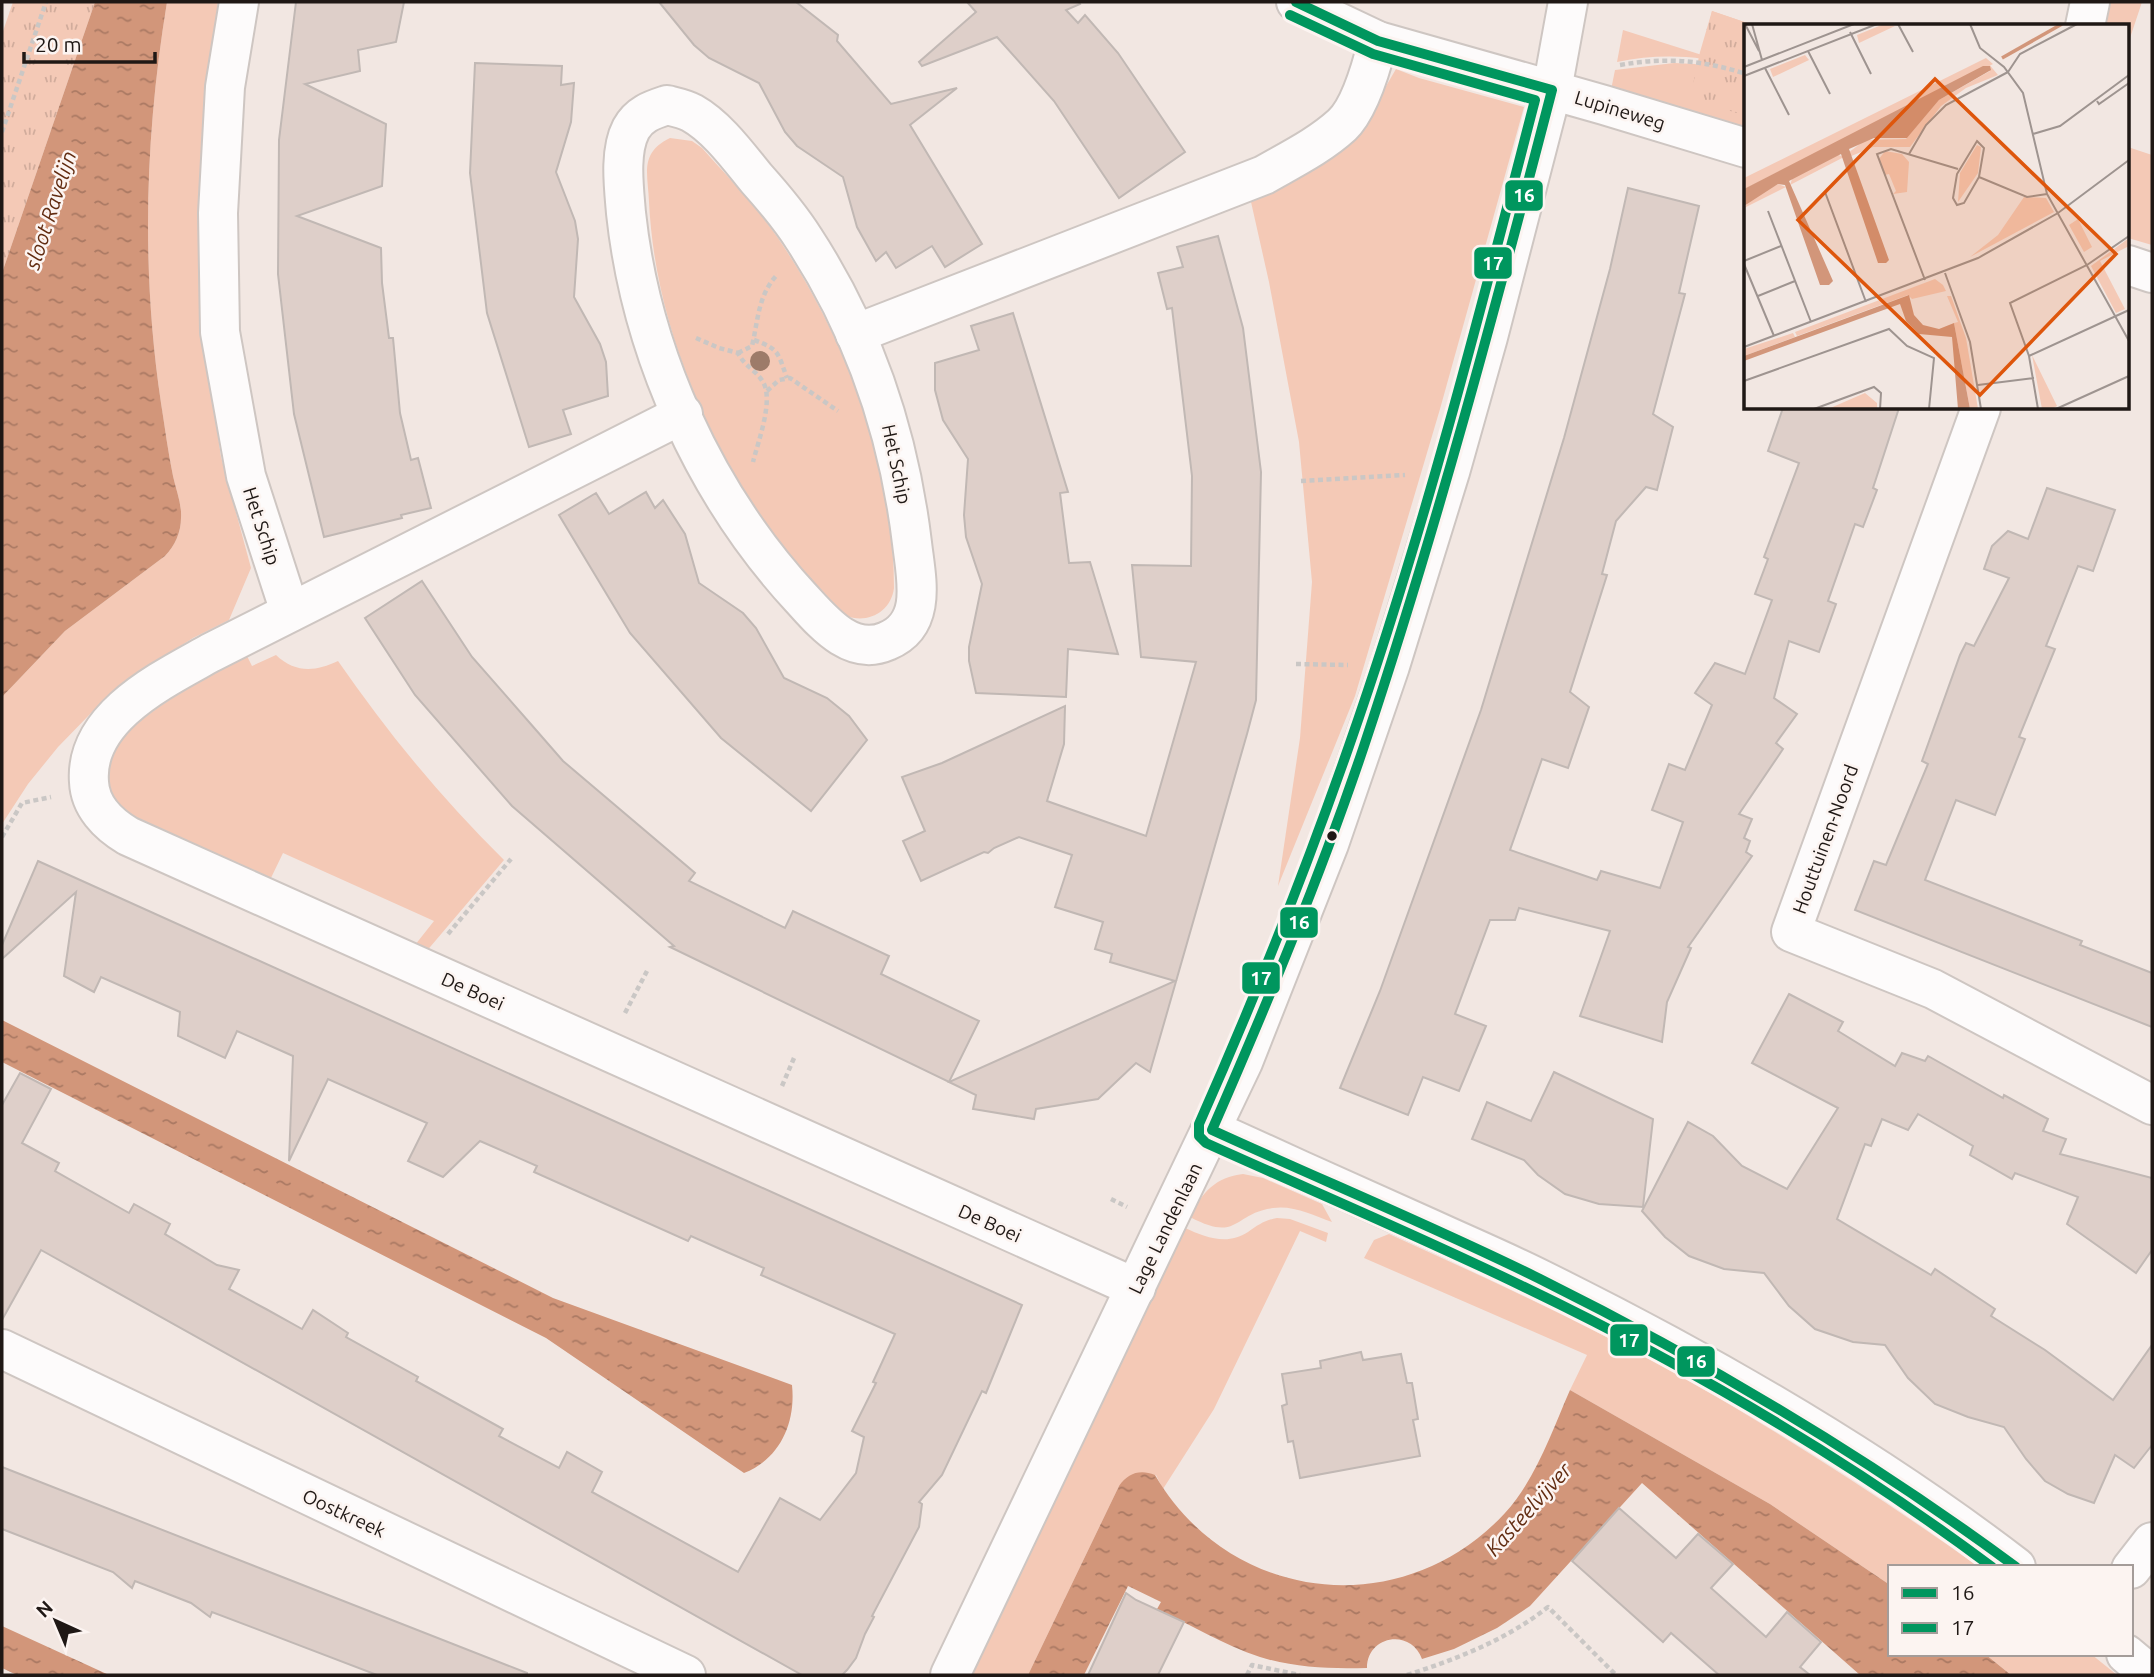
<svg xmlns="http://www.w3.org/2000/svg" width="2154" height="1677" font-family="Ubuntu,sans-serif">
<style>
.grass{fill:#f4c9b6}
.park{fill:url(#park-tufts)}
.water{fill:url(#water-ripples)}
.building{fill:#decfc9;stroke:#c1b8b4;stroke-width:2}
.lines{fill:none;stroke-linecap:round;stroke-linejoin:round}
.street-casing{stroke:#cec6c2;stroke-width:42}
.path{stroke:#cac7c5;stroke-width:4.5;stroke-dasharray:5 3.5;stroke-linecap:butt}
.street{stroke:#fdfbfb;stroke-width:38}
.bus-1-casing{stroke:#fcf4f1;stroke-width:16}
.bus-2-casing{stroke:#fcf4f1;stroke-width:16}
.bus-1{stroke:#00965e;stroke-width:10}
.bus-2{stroke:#00965e;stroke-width:10}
.tree{fill:#9d7b69}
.bus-dot{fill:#1f1815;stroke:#fcf4f1;stroke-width:2.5}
.labels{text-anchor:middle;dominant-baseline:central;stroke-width:5;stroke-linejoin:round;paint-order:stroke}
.street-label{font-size:19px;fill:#1f1815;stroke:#fcf4f1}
.water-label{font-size:21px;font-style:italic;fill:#622c11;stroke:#fcf4f1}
.inset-river{fill:none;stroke:#d2967a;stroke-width:3.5}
.inset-road{fill:none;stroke:#9e9490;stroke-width:2}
.view{fill:#de560c;fill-opacity:0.15;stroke:#de560c;stroke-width:3.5}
.inset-edge{fill:none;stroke:#1f1815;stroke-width:3.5}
.line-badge{stroke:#fcf4f1;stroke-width:2.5}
.badge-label{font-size:19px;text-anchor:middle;font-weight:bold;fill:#fff}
</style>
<defs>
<pattern id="park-tufts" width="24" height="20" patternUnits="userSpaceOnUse" patternTransform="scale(1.75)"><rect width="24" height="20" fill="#f4c9b6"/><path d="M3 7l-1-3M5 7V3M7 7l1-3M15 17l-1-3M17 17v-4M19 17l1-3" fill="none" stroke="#d1ac9c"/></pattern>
<pattern id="water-ripples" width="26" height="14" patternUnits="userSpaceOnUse" patternTransform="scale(1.75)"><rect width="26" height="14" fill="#d2967a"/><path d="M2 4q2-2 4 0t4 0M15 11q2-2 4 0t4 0" fill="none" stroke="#aa7963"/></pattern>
</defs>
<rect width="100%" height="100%" fill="#f2e7e2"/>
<g class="grass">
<path d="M167 2H218L202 130 199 272 204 336 221 457 251 568 229 620 193 638 157 661 121 686 93 711 58 747 28 784 2 824V697L65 631 165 556C175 546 181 532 181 518 182 504 176 490 173 476 168 452 165 428 161 403 141 269 145 135 167 2Z"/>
<path d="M2101 2H2142L2128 44V26H2096Z"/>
<path d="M1712 11 1756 26H1746L1704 59C1674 55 1647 56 1617 62L1623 30 1702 55Z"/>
<path d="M1674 63 1695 64 1746 80V132L1611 90 1615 70Z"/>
<path d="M1396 69 1419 78 1524 107 1440 409 1355 696 1278 886 1300 738 1312 582 1299 442 1269 282 1249 193 1364 124Z"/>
<path d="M670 138 692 141 702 148C728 177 756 206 778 238 847 340 894 464 894 588 891 612 868 624 846 616 824 592 801 570 782 545 708 447 655 325 649 202 648 174 639 153 670 138Z"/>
<path d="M2128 147 2152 155V245L2128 238Z"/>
<path d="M276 655C295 673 315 672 338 661 387 732 442 799 504 860L425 953 415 945 434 921 283 853 270 880 122 812C112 795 104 781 109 761 120 721 211 675 247 656L252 666Z"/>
<path d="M1243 1174 1263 1178 1322 1204 1332 1222C1313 1215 1293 1205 1273 1208 1233 1213 1239 1243 1190 1217 1202 1192 1216 1177 1243 1174Z"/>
<path d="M1277 1218 1290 1219 1328 1233 1326 1242 1300 1231 1214 1409 1163 1489 1156 1475 1119 1486 1028 1675H970L1185 1228C1205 1237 1227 1246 1248 1232 1258 1225 1265 1220 1277 1218Z"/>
<path d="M1389 1234C1489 1279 1588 1325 1684 1378 1786 1436 1883 1499 1979 1567H1890V1585L1770 1504 1570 1390 1587 1355 1364 1258 1374 1240Z"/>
<path d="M1985 1654H2091L2117 1675H2011Z"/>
</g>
<g class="park">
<path d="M13 2H95L2 273V34Z"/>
<path d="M1712 11 1756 26H1746V116L1690 98 1700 52Z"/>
</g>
<g class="water">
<path d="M95 2H167C145 135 141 269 161 403 165 428 168 452 173 476 176 490 182 504 181 518 181 532 175 546 165 556L65 631 2 697V273Z"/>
<path d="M2 1020 553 1298 792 1385C796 1423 780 1459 744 1473L546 1338 2 1062Z"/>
<path d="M1570 1390 1770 1504 1890 1585V1654H1985L2011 1675H1860L1642 1483 1530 1606 1497 1628 1454 1649 1422 1659C1411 1628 1367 1635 1367 1668 1331 1669 1295 1668 1260 1657 1224 1645 1191 1625 1157 1609L1161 1602 1128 1586 1084 1675H1028L1119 1486C1128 1473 1140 1469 1155 1475 1231 1605 1403 1623 1505 1513 1536 1479 1552 1431 1570 1390Z"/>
<path d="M2 1626 109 1675H17L2 1668Z"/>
</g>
<g class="building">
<path d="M296 2H404L396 42 358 50 360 71 305 84 386 124 382 186 297 216 381 248 382 283 389 338H393L400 413 411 460 418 458 431 508 401 515 402 518 324 537 294 414 278 274 279 140Z"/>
<path d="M659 2H796L838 35 837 41 891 104 957 88 910 125 982 244 945 267 932 246 896 268 886 252 876 261 857 227 843 177 797 146 785 132 759 83 709 58 694 45Z"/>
<path d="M967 2H1079L1080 4 1066 10 1078 23 1085 15 1118 53 1185 152 1119 198 1054 101 997 37 922 66 919 62 976 12Z"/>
<path d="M475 63 562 66 561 85 574 83 571 122 556 172 575 221 578 239 574 297 600 344 606 362 608 396 563 410 571 434 529 447 487 313 470 173Z"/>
<path d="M1628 188 1699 206 1679 293 1685 294 1653 414 1673 427 1657 490 1646 487 1616 521 1602 574 1607 575 1570 692 1589 707 1568 768 1542 759 1510 850 1597 880 1601 871 1660 888 1683 822 1652 810 1669 764 1685 770 1712 705 1695 693 1715 663 1745 674 1772 600 1755 594 1768 559 1764 557 1799 463 1768 451 1783 408H1899L1873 488 1877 490 1863 527 1855 524 1828 601 1836 604 1819 652 1789 641 1774 698 1797 714 1776 743 1783 749 1739 814 1752 819 1744 838 1750 841 1746 852 1752 856 1688 947 1691 948 1667 1002 1662 1042 1580 1016 1610 931 1519 908 1515 920H1490L1455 1014 1486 1026 1459 1091 1423 1077 1408 1115 1340 1088 1380 991 1481 710 1564 438 1610 269Z"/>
<path d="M1218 236 1243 328 1261 472 1256 700 1247 734 1150 1072 1136 1063 1098 1099 1036 1109 1034 1119 973 1109 976 1095 949 1082 1175 981 1110 962 1112 954 1095 949 1103 922 1055 907 1072 855 1019 837 994 848 988 853 984 852 921 881 903 841 925 831 902 777 942 763 1065 706 1064 744 1047 801 1146 836 1196 662 1141 657 1132 565 1191 566 1192 476 1172 308 1167 309 1158 273 1183 267 1177 247Z"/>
<path d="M1013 313 1068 492 1060 493 1069 563 1090 562 1118 654 1068 649 1066 697 976 693 969 661V647L982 584 966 537 964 515 968 459 943 420 935 390V363L979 350 971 326Z"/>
<path d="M2047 488 2115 510 2093 571 2078 566 2046 646 2055 649 2019 737 2025 739 1995 815 1956 800 1925 880 2082 941 2080 945 2152 973V1027L1855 910 1874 861 1886 865 1928 764 1922 761 1960 655 1966 643 1974 646 2009 578 1984 569 1992 546 2008 531 2028 539Z"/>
<path d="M646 492 655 508 663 500 685 534 699 583 743 613 756 628 784 678 827 698 849 716 867 740 811 811 721 738 630 633 559 515 596 493 609 514Z"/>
<path d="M422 581 472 657 536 730 563 761 695 873 689 881 785 928 793 911 889 956 881 974 979 1021 949 1082 670 947 674 946 512 806 415 695 365 618Z"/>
<path d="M38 861 1022 1305 986 1393 982 1391 942 1475 919 1502 922 1504 919 1527 872 1616 874 1617 865 1634 856 1658 847 1670 842 1675H802L41 1250 2 1320V1105L20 1073 51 1089 22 1143 59 1163 55 1171 129 1213 134 1204 170 1224 165 1234 217 1265 239 1270 229 1289 266 1309 302 1329 313 1310 348 1333 346 1337 418 1377 416 1381 503 1429 499 1436 559 1468 567 1452 602 1472 592 1492 738 1572 780 1498 820 1520 856 1473 864 1437 852 1431 876 1383 873 1382 895 1334 761 1275 764 1268 727 1252 691 1236 688 1241 534 1172 537 1166 480 1141 443 1177 408 1161 427 1123 328 1079 289 1161 293 1056 237 1031 225 1058 178 1036 180 1012 101 977 94 992 64 976 76 892 2 959V945Z"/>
<path d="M1789 994 1843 1022 1838 1031 1895 1066 1902 1053 1925 1061 1928 1056 2003 1098 2004 1095 2048 1119 2043 1131 2066 1139 2060 1154 2152 1178V1250L2136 1273 2067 1224 2078 1197 2015 1173 2012 1179 1970 1155 1973 1146 1918 1114 1908 1130 1882 1119 1871 1146 1865 1144 1837 1219 1931 1275 1935 1269 1995 1309 1991 1316 2045 1350 2113 1400 2152 1345V1445L2134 1468 2115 1455 2094 1503 2068 1494 2045 1481 2026 1459 2004 1427 1968 1417 1935 1404 1908 1378 1885 1345 1853 1342 1815 1329 1789 1306 1764 1273 1724 1269 1689 1256 1665 1237 1642 1211 1688 1122 1713 1136 1742 1166 1787 1189 1838 1108 1752 1063Z"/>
<path d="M1554 1072 1653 1119 1643 1207 1599 1204 1565 1194 1538 1175 1524 1160 1472 1139 1487 1102 1531 1121Z"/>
<path d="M1361 1352 1363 1360 1401 1354 1407 1383H1412L1418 1419 1413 1420 1420 1456 1300 1478 1293 1441 1288 1442 1282 1406 1287 1404 1282 1374 1321 1368 1320 1361Z"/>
<path d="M2 1467 527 1673V1675H377L212 1612 210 1617 191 1603 135 1581 132 1588 113 1572 2 1529Z"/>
<path d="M1619 1508 1676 1558 1698 1534 1733 1564 1711 1588 1738 1612 1766 1637 1787 1612 1821 1642 1800 1667 1810 1675H1719L1671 1633 1663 1642 1572 1561Z"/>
<path d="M1126 1593 1136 1600 1184 1622 1158 1675H1088Z"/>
</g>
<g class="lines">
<defs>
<g id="street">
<path d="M239 2 225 87 218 213 220 332 246 476 290 612"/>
<path d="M1296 2 1378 41 1604 105 1746 148"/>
<path d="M2085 26 2090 2"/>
<path d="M667 105C675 107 685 109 692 113 717 127 738 156 756 178 773 197 790 217 804 239 864 331 899 435 912 543 916 578 928 624 887 641 851 657 823 622 801 598 705 494 641 353 626 213 624 188 619 152 631 129 639 114 652 110 667 105Z"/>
<path d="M2128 265 2152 273"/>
<path d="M855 334 1264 175C1290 160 1319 146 1342 125 1360 108 1372 65 1378 41"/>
<path d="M1981 408 1791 932 1933 989 2152 1105"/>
<path d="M683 414 210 653C162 680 84 717 89 782 90 806 108 824 128 836L1136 1288"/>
<path d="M1212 1130C1284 1163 1357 1196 1429 1228 1466 1245 1504 1261 1540 1279 1706 1361 1869 1454 2016 1567"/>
<path d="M2 1349 686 1675"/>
<path d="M2131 1569 2152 1542"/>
<path d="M2126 1654 2151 1675"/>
<path d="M950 1675 1243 1062 1329 844 1390 666 1450 472 1488 337 1552 90 1568 2"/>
</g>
</defs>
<use href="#street" class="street-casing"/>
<g class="path">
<path d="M1620 65C1665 57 1703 60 1746 74"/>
<path d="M2 132 46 2"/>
<path d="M696 338 719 348 738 353C744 366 756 370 763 382 774 400 758 442 753 462"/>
<path d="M754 340C780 349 778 354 787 378"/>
<path d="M738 353 752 346C758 321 758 295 777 275"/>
<path d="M767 391 779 380 790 378 838 411"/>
<path d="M1301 481 1405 475"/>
<path d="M1296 664 1348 665"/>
<path d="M2 837 22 803 51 797"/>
<path d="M448 934 511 859"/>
<path d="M625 1013 647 971"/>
<path d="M782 1086 794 1058"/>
<path d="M1111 1199 1127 1207"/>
<path d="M1247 1675 1252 1665 1300 1675"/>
<path d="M1407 1675C1457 1659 1506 1640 1548 1607L1616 1675"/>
</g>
<use href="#street" class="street"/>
<defs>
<path id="bus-1" d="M1296 2 1378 41 1552 90C1495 310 1436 530 1364 746 1320 877 1267 1004 1212 1130 1321 1180 1433 1226 1540 1279 1707 1362 1866 1456 2016 1567"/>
<path id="bus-2" d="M1290 15 1373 54 1535 100C1479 317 1423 535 1349 746 1304 875 1254 1000 1199 1124V1136L1206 1143C1310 1190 1417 1235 1520 1285 1685 1364 1845 1457 1992 1567"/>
</defs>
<use href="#bus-1" class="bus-1-casing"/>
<use href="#bus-2" class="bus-2-casing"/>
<use href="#bus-1" class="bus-1"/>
<use href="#bus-2" class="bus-2"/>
</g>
<circle class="tree" cx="760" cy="361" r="10"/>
<circle class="bus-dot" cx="1332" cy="836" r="6"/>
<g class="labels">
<g class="street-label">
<text transform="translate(1620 110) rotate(17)">Lupineweg</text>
<text transform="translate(897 464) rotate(78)">Het Schip</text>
<text transform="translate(262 526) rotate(72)">Het Schip</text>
<text transform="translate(1825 839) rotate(-70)">Houttuinen-Noord</text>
<text transform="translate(473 991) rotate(24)">De Boei</text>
<text transform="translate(990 1223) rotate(24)">De Boei</text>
<text transform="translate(1165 1228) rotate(-64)">Lage Landenlaan</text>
<text transform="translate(344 1513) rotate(25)">Oostkreek</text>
</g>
<g class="water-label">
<text transform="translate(50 210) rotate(-72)">sloot Ravelijn</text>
<text transform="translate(1528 1509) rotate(-48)">Kasteelvijver</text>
</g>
</g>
<g transform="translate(1744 24)">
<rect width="385" height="385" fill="#f2e7e2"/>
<path d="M140 0 151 2 115 19 113 11ZM61 31 65 36 29 53 26 45ZM244 39 254 51 222 64 197 82 166 123H129L105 133 104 129 121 116 162 115 195 76 246 47 239 42 0 165V159ZM233 121 237 123 234 149 214 178 216 149ZM141 127 158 130 165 138 163 168 149 170 152 167 145 150 141 151 135 135ZM92 130 100 133 46 161 49 152ZM34 160 42 163 0 184 7 174ZM280 173 302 174 310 188 226 233 254 211ZM385 214V222L356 237 381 285 372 289 347 242ZM191 255 199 261 202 267 168 275 164 271 53 312 51 308ZM203 272H207L222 314 234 385H226L210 299 214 298ZM49 309 51 313 0 332V325ZM288 331 313 382 308 385H298ZM121 369 133 379V385H84Z" fill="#f4c9b6"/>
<path d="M242 34 249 40 0 165V154ZM334 195 348 223 340 228 325 201Z" fill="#f4c9b6"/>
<path d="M239 42H246L247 46 195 76 163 114H130L105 125 145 236 142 239H134L97 130 45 157 89 257 85 261H76L41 161 34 160 0 182V165ZM165 271 170 291 179 301 195 305 210 299 226 385H214L208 313 175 310 162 297 156 280 0 337V332Z" fill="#d2967a"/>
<path class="inset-river" d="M258 34 318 0"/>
<path class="inset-road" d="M1 0 15 27M8 0 18 36M154 0 169 28M226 0 236 24 260 43 279 69 303 170 385 317M106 8 127 50M64 27 86 70M0 43 110 0M21 44 45 91M264 48 276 30 333 0M0 52 133 0M353 77 355 80 385 59M289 110 316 102 385 51M233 117 240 124 235 153 220 179 213 181 209 174 213 150ZM165 130 182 101 202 81 264 48M235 153 283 173 303 170M81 168 122 278M24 187 67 298M0 237 37 222M0 240 30 312M201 249 226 318 237 385M181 256 133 130 147 125 214 145M14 272 51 257M0 323 234 234 314 189 385 136M285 332 385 286M0 357 145 305 163 322 190 334 185 385M234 361 290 354M70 385 130 363 137 369 136 385M294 385 285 332 266 279 343 241 385 212M312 385 385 352"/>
<path class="view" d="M191 55 372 230 236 371 54 196Z"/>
<rect width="385" height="385" class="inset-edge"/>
</g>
<g class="line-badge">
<rect x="1504" y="179" width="40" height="33" rx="7" fill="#00965e"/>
<rect x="1473" y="246" width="40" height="34" rx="7" fill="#00965e"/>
<rect x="1279" y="906" width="40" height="33" rx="7" fill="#00965e"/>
<rect x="1241" y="961" width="40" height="34" rx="7" fill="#00965e"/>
<rect x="1609" y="1323" width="40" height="34" rx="7" fill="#00965e"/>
<rect x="1676" y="1345" width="40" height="33" rx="7" fill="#00965e"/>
</g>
<g class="badge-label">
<text x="1524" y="202">16</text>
<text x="1493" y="270">17</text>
<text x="1299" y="929">16</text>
<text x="1261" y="985">17</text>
<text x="1629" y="1347">17</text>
<text x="1696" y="1368">16</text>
</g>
<rect width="2154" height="1677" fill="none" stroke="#1f1815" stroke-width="7"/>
<rect x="1888" y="1565" width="245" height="91" fill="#fcf4f1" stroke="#a49c99" stroke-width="2"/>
<rect x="1902" y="1588" width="35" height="10" fill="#00965e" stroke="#a49c99" stroke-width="2"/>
<text x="1951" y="1600" font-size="21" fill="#1f1815">16</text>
<rect x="1902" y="1623" width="35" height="10" fill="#00965e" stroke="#a49c99" stroke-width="2"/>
<text x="1951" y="1635" font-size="21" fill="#1f1815">17</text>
<g transform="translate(56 1621) rotate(316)" stroke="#fcf4f1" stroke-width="5" paint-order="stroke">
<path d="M0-5L12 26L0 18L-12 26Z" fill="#1f1815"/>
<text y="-10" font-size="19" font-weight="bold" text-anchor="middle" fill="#1f1815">N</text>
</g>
<path d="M24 52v10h131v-10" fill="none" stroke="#1f1815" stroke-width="3.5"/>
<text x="35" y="52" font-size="21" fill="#1f1815" stroke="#fcf4f1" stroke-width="5" paint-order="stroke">20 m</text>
</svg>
